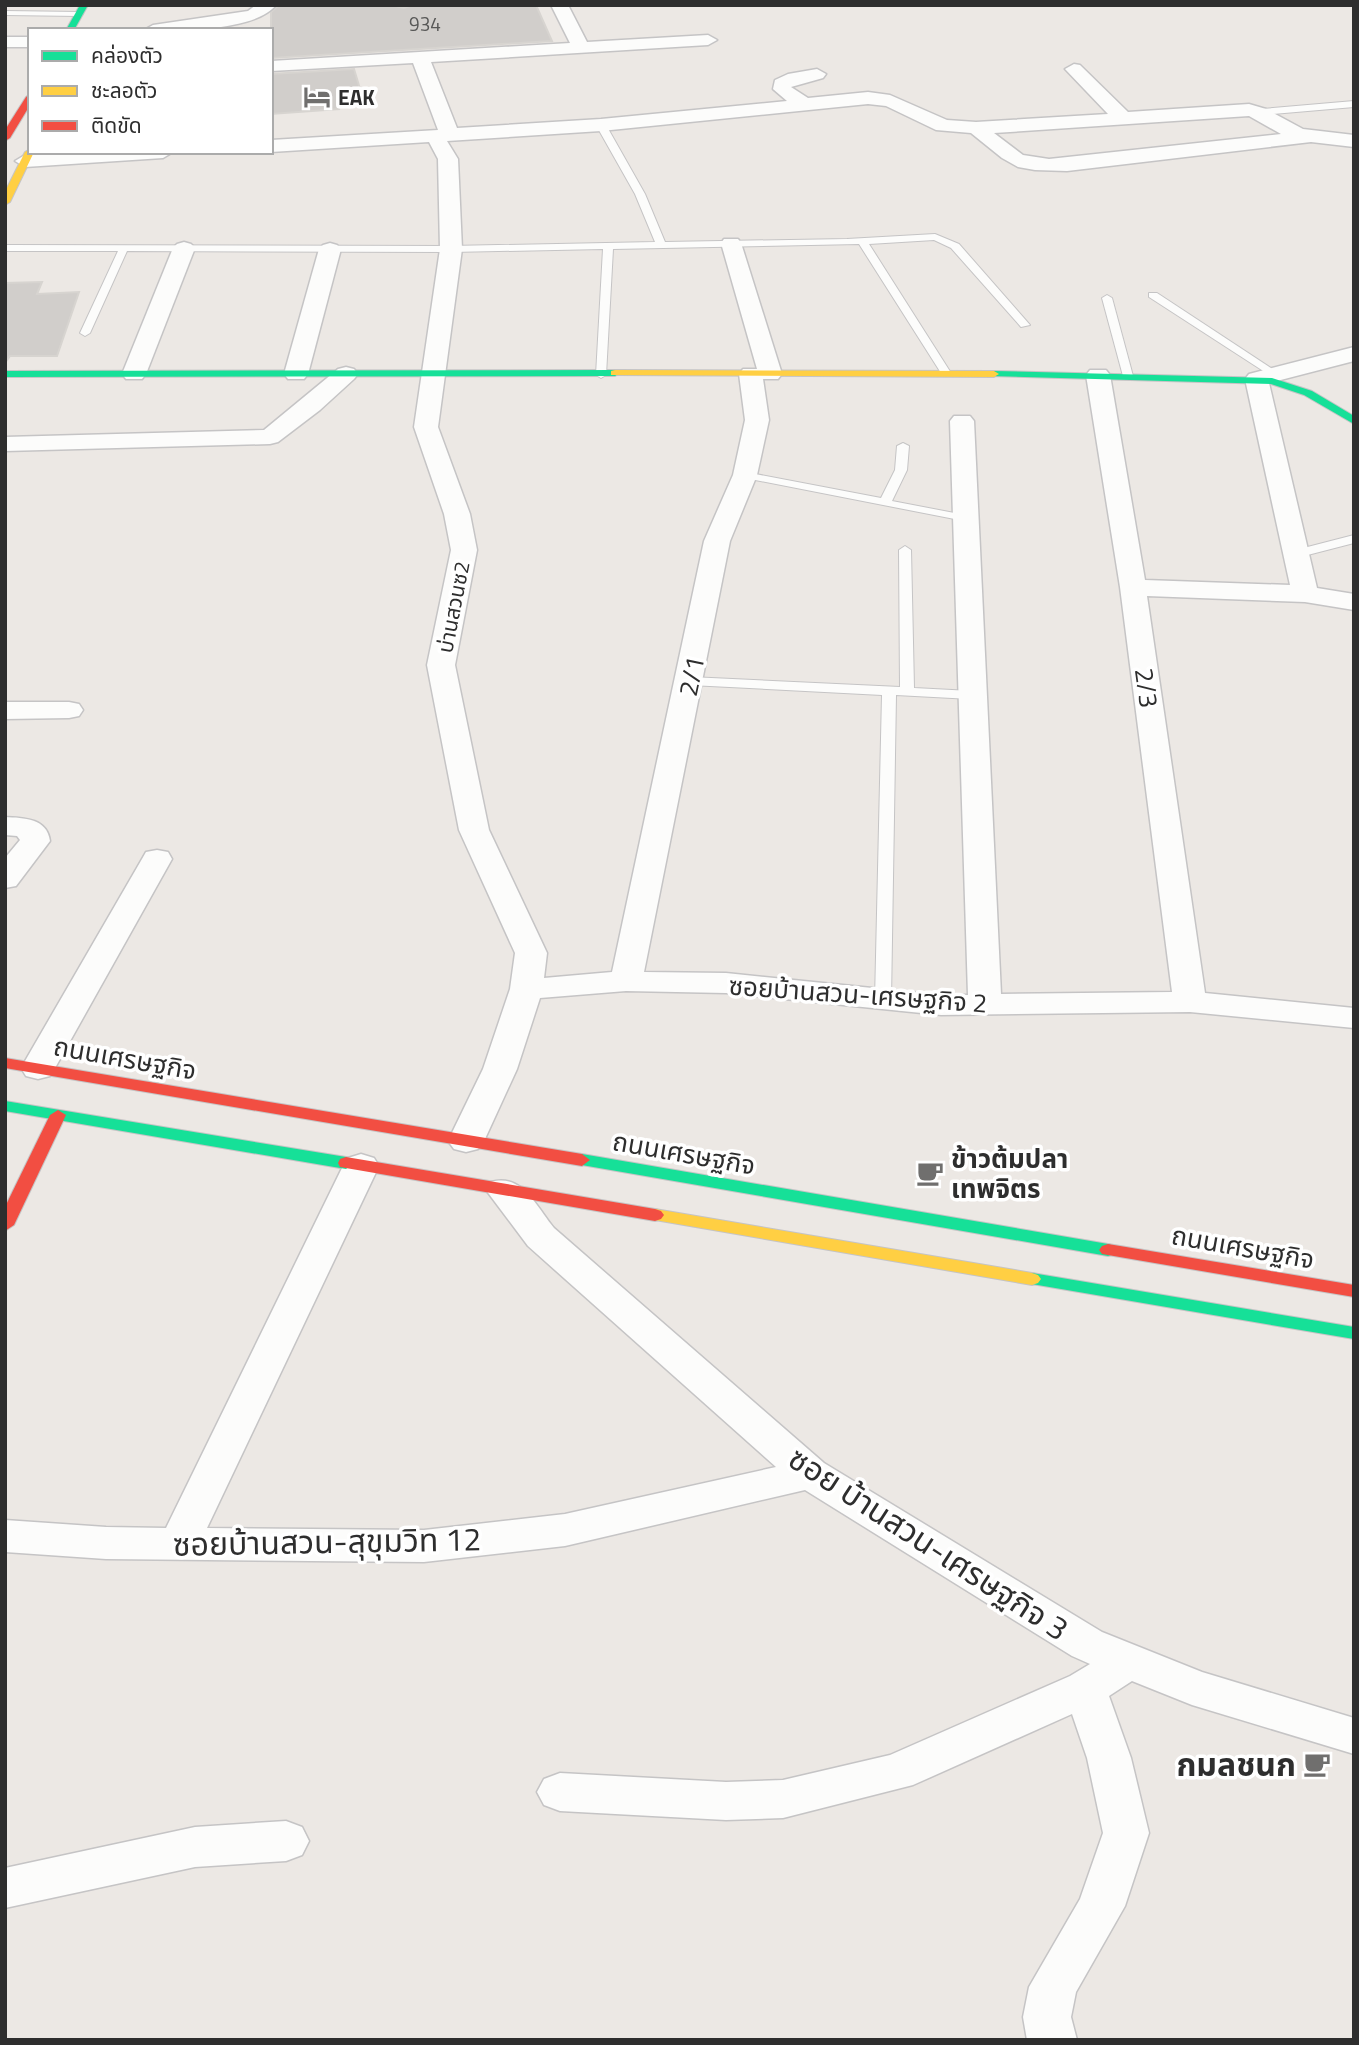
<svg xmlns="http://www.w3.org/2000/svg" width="1359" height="2045" font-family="'Titillium Web','Noto Sans Thai',sans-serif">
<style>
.building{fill:#d1cecb;stroke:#d7d4d0;stroke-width:2}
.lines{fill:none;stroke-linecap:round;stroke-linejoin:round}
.lane-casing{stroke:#c5c4c5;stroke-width:2}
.street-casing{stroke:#c5c4c5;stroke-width:3}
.fast-casing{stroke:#c5c4c5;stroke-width:2}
.slow-casing{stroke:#c5c4c5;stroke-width:2}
.jam-casing{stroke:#c5c4c5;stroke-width:2}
.lane{fill:#fcfcfb;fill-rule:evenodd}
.street{fill:#fcfcfb;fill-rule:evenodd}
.fast{fill:#16e098;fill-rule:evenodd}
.slow{fill:#ffcf43;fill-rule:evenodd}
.jam{fill:#f24e42;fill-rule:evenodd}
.labels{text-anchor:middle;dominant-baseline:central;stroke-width:7;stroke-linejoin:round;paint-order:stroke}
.far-number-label{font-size:19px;fill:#585857}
.far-poi-label{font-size:21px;font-weight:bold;fill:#2e2e2e;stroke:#fff;text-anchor:start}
.far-street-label{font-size:21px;fill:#2e2e2e;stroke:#fff}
.street-label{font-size:26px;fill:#2e2e2e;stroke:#fff}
.poi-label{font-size:26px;font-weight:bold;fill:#2e2e2e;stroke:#fff;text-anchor:start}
.near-street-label{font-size:32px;fill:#2e2e2e;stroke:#fff}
.near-poi-label{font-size:32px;font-weight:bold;fill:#2e2e2e;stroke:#fff;text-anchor:end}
</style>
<rect width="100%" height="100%" fill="#ece8e4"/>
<g class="building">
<path d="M279 5H391L404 8 412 5H536L552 41 271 58V12Z"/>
<path d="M354 69 364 102 338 104 339 109 271 114V74Z"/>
<path d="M42 282 37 294 79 292 57 356H10L5 363V283Z"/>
</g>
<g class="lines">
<defs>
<g id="lane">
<path d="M5 11 79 12 83 14 79 16 5 15Z"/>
<path d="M1354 101V107L1262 115 1258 112 1262 109Z"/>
<path d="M601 122 606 125 645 194 665 242 847 239 935 234 959 244 1030 325 1021 327 951 248 934 240 869 244 951 373 946 376 941 373 859 244 613 249 606 375 601 378 596 375 603 249 451 252 127 251 90 333 85 336 80 333 118 251H5V245L451 246 655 242 635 194 596 125Z"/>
<path d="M1149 293H1157L1280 374 1271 376 1149 297Z"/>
<path d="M1107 295 1112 298 1133 376 1132 378 1123 376 1102 298Z"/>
<path d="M903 443 909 446 907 470 892 501 970 516V522L745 478 739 475 745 472 881 498 895 470 897 446Z"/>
<path d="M1354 535V543L1296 558 1290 554 1292 551Z"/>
<path d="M905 546 911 550 914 688 971 691 978 695 971 699 896 695 891 1000 883 1005 875 1000 882 695 690 685 683 681 690 677 900 687 899 550Z"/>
</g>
<g id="street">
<path d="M256 5H276C254 32 178 30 144 30L153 25 248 11Z"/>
<path d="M551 5H568L587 42 708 35 717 40 708 45 431 62 457 128 601 119 787 101 773 89 775 80 788 74 817 69 826 74 823 78 791 87 808 98 868 92 890 95 947 120 976 122 1108 114 1065 69 1074 64 1080 65 1128 112 1249 104 1266 109 1303 129 1354 135V147L1311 142 1067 171 1035 170 1018 167 1002 158 971 133 936 130 886 106 868 104 601 131 447 141 458 159 462 249 438 427 470 514 477 550 455 665 489 830 547 953 544 978 612 972 704 541 733 475 745 420 739 374 743 369H757L721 243 724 239H738L741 243 782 374 778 379H763L769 420 757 475 730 541 644 972 726 973 941 995H968L950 421 954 416H970L974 421 1001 994 1172 992 1120 587 1086 375 1090 370H1106L1110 375 1145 580 1290 585 1245 379 1249 374 1354 347V361L1269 383 1317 588 1354 594V610L1305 602 1147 596 1205 993 1354 1008V1028L1190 1012 941 1015 726 993 626 991 540 998 517 1069 484 1141 478 1149 466 1152 454 1149 448 1141 483 1069 510 989 515 953 459 830 427 665 451 550 444 514 414 427 440 249 438 159 429 142 271 152V140L438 130 413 63 271 71V61L570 43ZM1249 116 1281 134 1049 159 1023 155 994 133Z"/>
<rect x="5" y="37" width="25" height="10"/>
<path d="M69 152H173L163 158 25 167 15 161 25 155Z"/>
<path d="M184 242 191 244 195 248 146 374 142 379H126L122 374 173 248 177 244Z"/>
<path d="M330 243 337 245 341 249 308 374 304 379H288L284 374 319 249 323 245Z"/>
<path d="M346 367 354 369 358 374 354 379 320 410 278 442 270 444 5 451V437L264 430 338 369Z"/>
<path d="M5 702H69L79 704 83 710 79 716 69 718 5 719Z"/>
<path d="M5 817C24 818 47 818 50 841L16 886 5 888V858L20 840 17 836 5 835Z"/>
<path d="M157 850 168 852 172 859 55 1068 50 1076 38 1079 26 1076 21 1068 142 859 146 852Z"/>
<path d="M361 1154 374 1158 379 1166 207 1528 424 1530 565 1514 776 1467 528 1246 486 1190 491 1182C522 1173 536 1206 554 1228L824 1463 1102 1632 1202 1672 1354 1718V1754L1192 1705 1132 1681 1109 1696 1131 1758 1149 1833 1125 1906 1076 1992 1071 2017 1077 2040H1027L1023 2017 1029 1987 1080 1899 1103 1833 1087 1758 1072 1714 913 1785 783 1818 726 1820 560 1811 544 1805 537 1792 544 1779 560 1773 726 1782 783 1780 890 1755 1070 1676 1090 1664 1072 1656 805 1490 565 1546 424 1562 106 1559 5 1552V1520L106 1527 166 1528 343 1166 348 1158Z"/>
<path d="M286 1821 302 1827 309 1841 302 1855 286 1861 195 1867 5 1908V1868L195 1827Z"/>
</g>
<g id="fast">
<path d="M80 5H88L74 30H66Z"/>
<path d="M5 371 615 370 620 373 615 376 5 377Z"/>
<path d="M994 371 1272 378 1312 391 1354 416V424L1304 395 1271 384 990 376 989 374Z"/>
<path d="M5 1101 346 1157 354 1163 346 1169 5 1111Z"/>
<path d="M582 1154 1108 1244 1114 1246 1117 1250 1114 1254 1108 1256 576 1164 574 1160Z"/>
<path d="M1032 1273 1354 1327V1339L1026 1283 1023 1279 1026 1275Z"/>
</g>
<g id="slow">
<path d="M30 149V152H34L10 202 5 205V192L25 152Z"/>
<path d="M615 370 994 371 999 374 994 377 611 375V371Z"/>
<path d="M655 1209 1032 1273 1038 1275 1041 1279 1038 1283 1032 1285 649 1219 646 1215 649 1211Z"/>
</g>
<g id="jam">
<path d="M30 94V105L10 138 5 141V130L26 97Z"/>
<path d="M5 1058 582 1154 590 1160 582 1166 5 1068Z"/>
<path d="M58 1110 66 1115 14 1225 5 1231V1207L50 1115Z"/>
<path d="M346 1157 655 1209 661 1211 664 1215 661 1219 655 1221 340 1167 338 1163 340 1159Z"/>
<path d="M1108 1244 1354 1285V1297L1102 1254 1099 1250 1102 1246Z"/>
</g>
</defs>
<use href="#lane" class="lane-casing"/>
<use href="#street" class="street-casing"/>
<use href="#fast" class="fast-casing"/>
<use href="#slow" class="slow-casing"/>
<use href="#jam" class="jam-casing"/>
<use href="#lane" class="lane"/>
<use href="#street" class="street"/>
<use href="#fast" class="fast"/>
<use href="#slow" class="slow"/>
<use href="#jam" class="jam"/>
</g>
<defs>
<symbol id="hotel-bare" viewBox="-9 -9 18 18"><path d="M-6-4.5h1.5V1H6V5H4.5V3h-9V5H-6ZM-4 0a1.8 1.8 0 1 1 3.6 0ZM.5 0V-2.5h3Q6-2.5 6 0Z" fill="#706f6e" stroke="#fff" stroke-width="2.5" paint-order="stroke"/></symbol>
<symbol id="cafe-bare" viewBox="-9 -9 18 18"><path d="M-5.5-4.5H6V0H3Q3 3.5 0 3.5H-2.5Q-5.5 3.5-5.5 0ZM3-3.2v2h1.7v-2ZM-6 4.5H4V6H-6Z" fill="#706f6e" stroke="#fff" stroke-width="2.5" paint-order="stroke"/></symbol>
</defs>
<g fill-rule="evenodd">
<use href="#hotel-bare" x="298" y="78" width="38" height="38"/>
<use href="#cafe-bare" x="911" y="1154" width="38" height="38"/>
<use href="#cafe-bare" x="1298" y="1745" width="38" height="38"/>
</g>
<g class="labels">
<g class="far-number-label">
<text x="425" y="23">934</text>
</g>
<g class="far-poi-label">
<text x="338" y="97">EAK</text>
</g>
<g class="far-street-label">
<text transform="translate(453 607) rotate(-79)">บ่านสวนซ2</text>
</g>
<g class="street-label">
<text transform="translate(691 676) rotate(-78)">2/1</text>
<text transform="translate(1147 688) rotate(82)">2/3</text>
<text transform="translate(858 994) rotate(4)">ซอยบ้านสวน-เศรษฐกิจ 2</text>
<text transform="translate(125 1058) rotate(10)">ถนนเศรษฐกิจ</text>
<text transform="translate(684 1153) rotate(10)">ถนนเศรษฐกิจ</text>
<text transform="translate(1243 1247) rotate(10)">ถนนเศรษฐกิจ</text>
</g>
<g class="poi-label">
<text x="951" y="1158">ข้าวต้มปลา<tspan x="951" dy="30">เทพจิตร</tspan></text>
</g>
<g class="near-street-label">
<text transform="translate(327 1541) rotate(-1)">ซอยบ้านสวน-สุขุมวิท 12</text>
<text transform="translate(929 1543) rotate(33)">ซอย บ้านสวน-เศรษฐกิจ 3</text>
</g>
<g class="near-poi-label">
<text x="1296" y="1764">กมลชนก</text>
</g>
</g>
<rect width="1359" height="2045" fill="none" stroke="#2e2e2e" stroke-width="14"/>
<rect x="28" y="28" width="245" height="126" fill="#ffffff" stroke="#ababab" stroke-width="2"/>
<rect x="42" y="51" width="35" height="10" fill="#16e098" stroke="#ababab" stroke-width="2"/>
<text x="91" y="63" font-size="21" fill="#2e2e2e">คล่องตัว</text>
<rect x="42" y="86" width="35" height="10" fill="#ffcf43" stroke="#ababab" stroke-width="2"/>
<text x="91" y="98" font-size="21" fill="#2e2e2e">ชะลอตัว</text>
<rect x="42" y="121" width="35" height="10" fill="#f24e42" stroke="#ababab" stroke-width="2"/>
<text x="91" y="133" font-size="21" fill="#2e2e2e">ติดขัด</text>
</svg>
